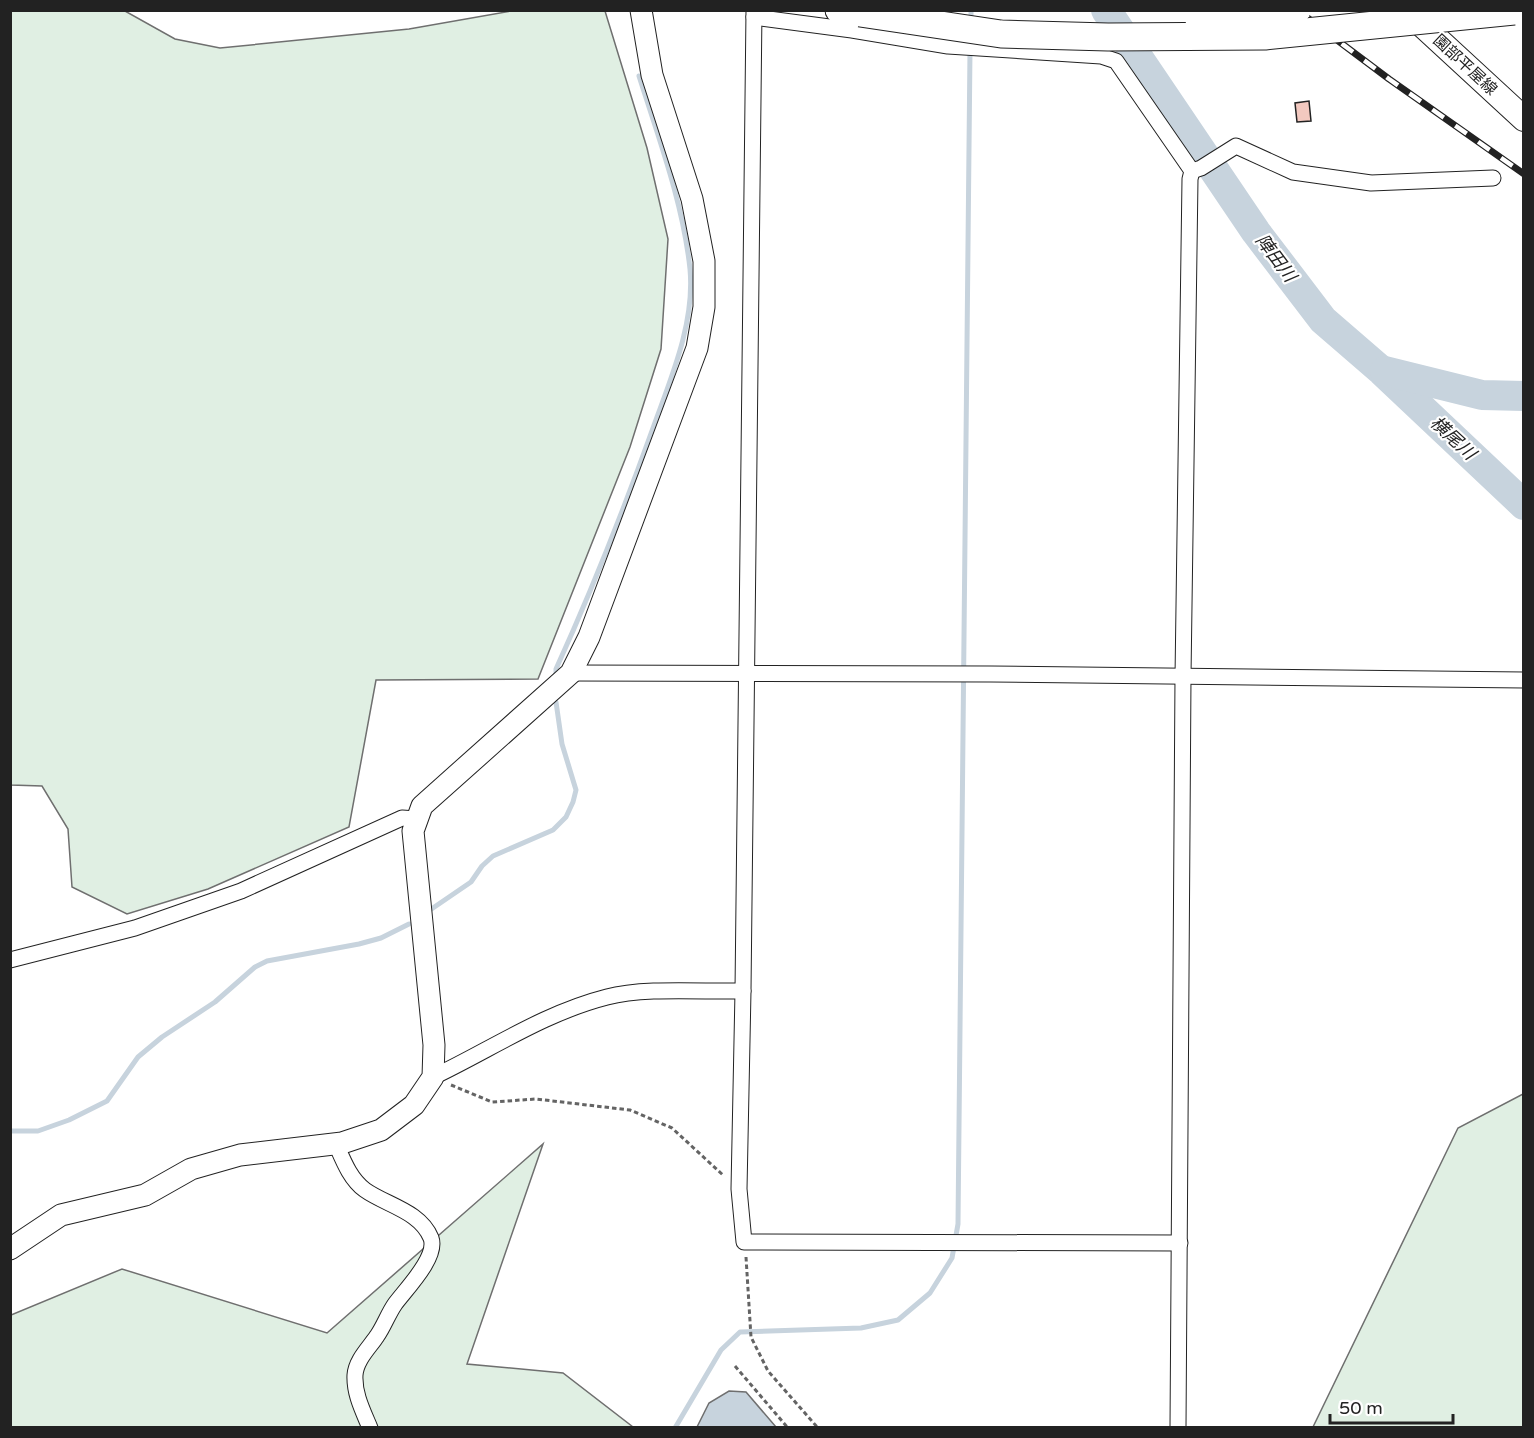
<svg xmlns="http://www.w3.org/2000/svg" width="1534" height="1438" font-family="'Varela Round','Noto Sans JP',sans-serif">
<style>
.green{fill:#e0efe3;stroke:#6f6f6f;stroke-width:1.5}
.water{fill:#c7d3dd;stroke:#6f6f6f;stroke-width:1.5}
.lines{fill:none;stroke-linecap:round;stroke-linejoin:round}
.stream{stroke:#c7d3dd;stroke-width:5}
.river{stroke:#c7d3dd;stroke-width:30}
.building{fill:#f3c9c0;stroke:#222;stroke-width:1.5}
.street-casing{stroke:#222;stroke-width:17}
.secondary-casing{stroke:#222;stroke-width:23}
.primary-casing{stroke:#222;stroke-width:26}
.highway-casing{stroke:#222;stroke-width:29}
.path{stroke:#646464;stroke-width:3;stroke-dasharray:4.5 3;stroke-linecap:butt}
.street{stroke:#fff;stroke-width:15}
.secondary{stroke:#fff;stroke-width:21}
.primary{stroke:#fff;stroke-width:24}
.highway{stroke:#fff;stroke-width:27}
.rail-casing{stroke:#222;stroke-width:7}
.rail{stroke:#fff;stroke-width:4.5;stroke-dasharray:14;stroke-linecap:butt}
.highway-bridge-casing{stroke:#222;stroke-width:29;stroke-linecap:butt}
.highway-bridge{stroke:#fff;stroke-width:27}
.labels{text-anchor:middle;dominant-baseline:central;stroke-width:4.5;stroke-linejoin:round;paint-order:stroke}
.street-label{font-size:16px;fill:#222;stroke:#fff}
.water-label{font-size:18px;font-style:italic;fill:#222;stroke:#fff}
</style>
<rect width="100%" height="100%" fill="#fff"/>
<g class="green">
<path d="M11 10 125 11 175 39 220 48 409 29 511 11H605L647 148 668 239 661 349 630 447 538 679 376 680 349 827 208 889 127 914 72 887 68 829 42 786 11 785Z"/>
<path d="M1523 1094V1427H1313L1458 1128Z"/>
<path d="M543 1144 467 1364 563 1373 633 1427 11 1428V1315L122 1269 327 1333Z"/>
</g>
<path class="water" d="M729 1391 746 1392 776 1427H697L709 1403Z"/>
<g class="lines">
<g class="stream">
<path d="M971 22V10"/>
<path d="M556 676V669C592 590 624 509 653 428 671 378 695 323 690 269 683 203 659 139 639 76"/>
<path d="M430 910 471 882 482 866 493 856 553 830 566 817 573 802 576 790 562 744 556 702"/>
<path d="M10 1131H38L69 1120 107 1101 138 1057 162 1037 215 1002 255 967 267 961 359 944 381 938 409 924"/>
<path d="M675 1428 721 1350 740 1332 861 1328 898 1320 930 1293 952 1258 958 1224 970 50"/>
</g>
<g class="river">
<path d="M1106 10 1256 232 1323 320 1382 371 1524 505"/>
<path d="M1385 371 1482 395 1524 396"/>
</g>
</g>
<path class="building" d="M1309 101 1311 121 1297 122 1295 103Z"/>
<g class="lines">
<defs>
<g id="street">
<path d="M754 10 743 991 739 1189 744 1242 1180 1243"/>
<path d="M754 17 852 30 948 46 1101 56 1116 61 1192 171 1190 179 1183 677 1178 1428"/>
<path d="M1192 171 1201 168 1236 146 1293 172 1371 183 1493 178"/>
<path d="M571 673 991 674 1524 680"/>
<path d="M10 960 135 928 241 891 402 818 416 819"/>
<path d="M433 1077C490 1050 544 1013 607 997 644 987 703 992 743 991"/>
<path d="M336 1144C343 1160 350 1179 365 1190 386 1205 420 1211 431 1238 438 1257 406 1289 395 1304 388 1314 384 1326 377 1336 369 1348 356 1360 355 1375 354 1394 363 1411 370 1428"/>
</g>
<path id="secondary" d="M10 1249 61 1215 145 1195 191 1169 240 1155 342 1143 381 1130 414 1105 433 1077 434 1045 413 831 422 806 571 673 589 637 697 348 704 307V261L692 199 652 75 641 10"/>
<path id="primary" d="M1408 12 1524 119"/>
<path id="highway" d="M839 10 860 13"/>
</defs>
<use href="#street" class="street-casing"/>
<use href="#secondary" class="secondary-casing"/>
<use href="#primary" class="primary-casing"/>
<use href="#highway" class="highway-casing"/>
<g class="path">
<path d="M451 1085 492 1102 536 1099 630 1110 672 1128 724 1176"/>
<path d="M746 1257 751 1337 768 1371 818 1428"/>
<path d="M735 1366 788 1428"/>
</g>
<use href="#street" class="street"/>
<use href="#secondary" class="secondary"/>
<use href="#primary" class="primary"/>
<use href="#highway" class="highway"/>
<defs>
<path id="rail" d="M1297 10 1389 79 1524 174"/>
</defs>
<use href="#rail" class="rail-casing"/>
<use href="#rail" class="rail"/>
<defs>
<g id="highway-bridge">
<path d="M860 13 1001 34 1108 37 1265 36 1514 11"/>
<path d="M1199 20 1297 10"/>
</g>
</defs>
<use href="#highway-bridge" class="highway-bridge-casing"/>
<use href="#highway-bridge" class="highway-bridge"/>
</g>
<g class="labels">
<g class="street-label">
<text transform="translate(1465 65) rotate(43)">園部平屋線</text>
</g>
<g class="water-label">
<text transform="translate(1276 258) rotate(53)">陣田川</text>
<text transform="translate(1453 438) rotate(43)">横尾川</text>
</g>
</g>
<rect width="1534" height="1438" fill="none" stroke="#222222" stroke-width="24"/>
<path d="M1330 1414v9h123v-9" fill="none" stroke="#222222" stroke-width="3"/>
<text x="1339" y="1414" font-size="18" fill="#222222" stroke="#ffffff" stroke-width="4.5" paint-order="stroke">50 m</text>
</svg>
